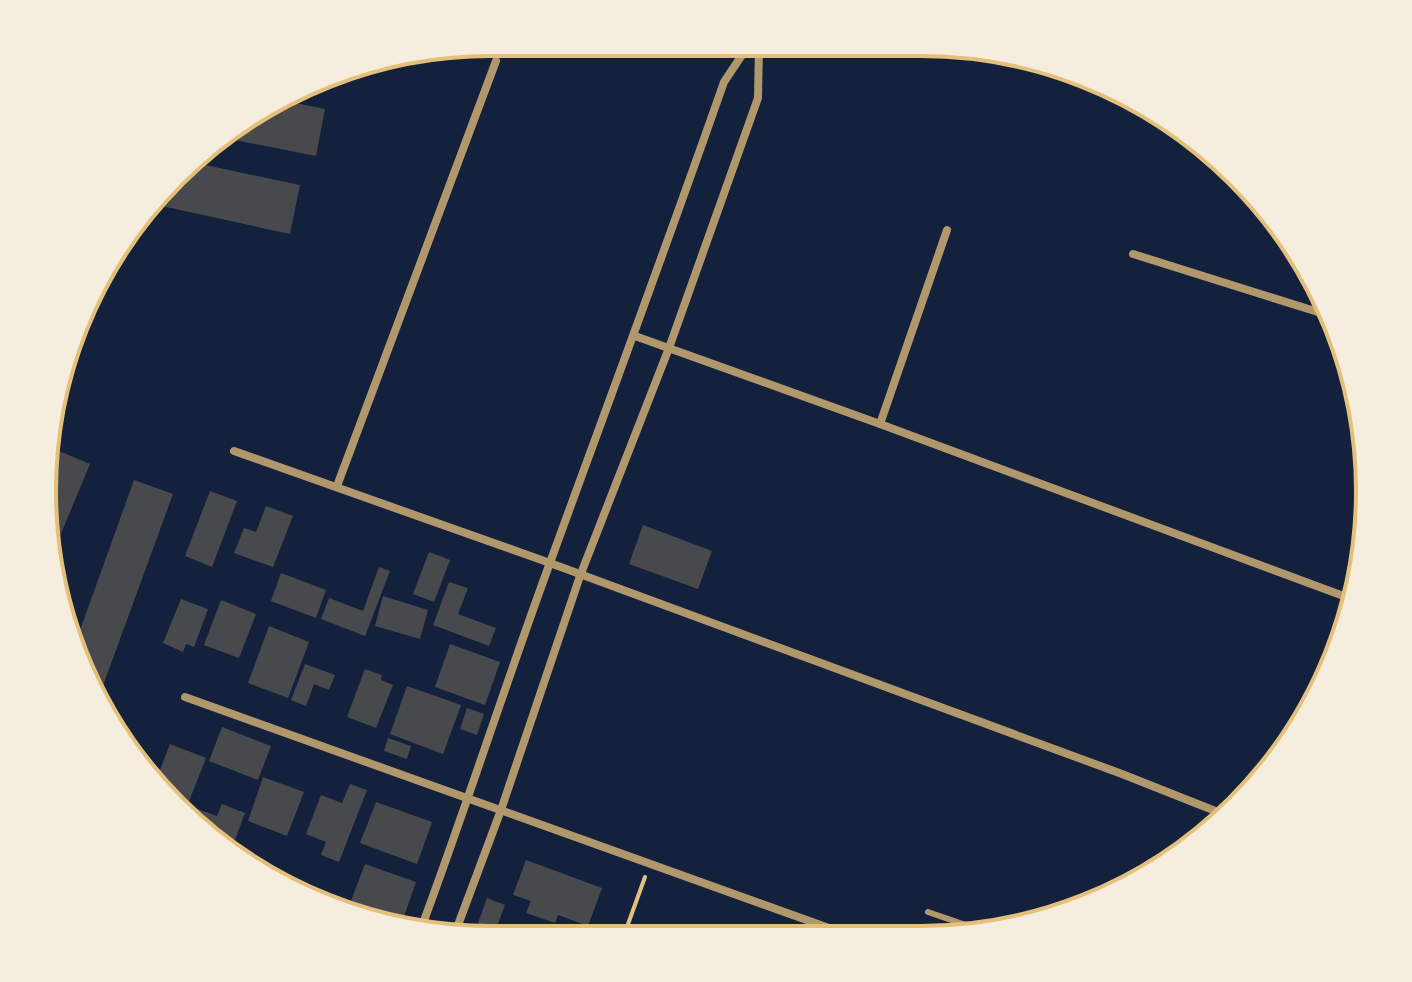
<svg xmlns="http://www.w3.org/2000/svg" width="1412" height="982" font-family="'Fira Sans',sans-serif">
<style>
.building{fill:#48494c}
.lines{fill:none;stroke-linecap:round;stroke-linejoin:round}
.path{stroke:#e5c07b;stroke-width:4}
.service{stroke:#b1986c;stroke-width:6}
.minor{stroke:#b1986c;stroke-width:8}
.rim{fill:none;stroke:#e5c07b;stroke-width:4}
</style>
<rect width="100%" height="100%" fill="#14213d"/>
<g class="building">
<path d="M351 68 349 80 331 77Z"/>
<path d="M280 100 325 109 316 156 220 137 242 117Z"/>
<path d="M191 162 300 185 290 234 148 203 153 195Z"/>
<path d="M47 446 90 464 50 560 46 448Z"/>
<path d="M134 480 173 494 97 702 89 690 74 647Z"/>
<path d="M210 491 237 501 212 567 185 556Z"/>
<path d="M266 506 293 516 273 567 234 553 244 528 256 532Z"/>
<path d="M643 525 712 551 698 589 629 564Z"/>
<path d="M429 552 450 560 434 602 413 594Z"/>
<path d="M379 567 390 571 365 636 321 619 329 598 363 611Z"/>
<path d="M281 573 326 590 316 618 271 601Z"/>
<path d="M449 582 468 588 458 614 496 628 489 646 433 625Z"/>
<path d="M383 596 428 610 420 639 375 626Z"/>
<path d="M181 599 208 609 194 647 186 644 183 652 163 643Z"/>
<path d="M221 600 256 614 239 658 204 645Z"/>
<path d="M269 626 309 642 288 698 248 683Z"/>
<path d="M450 644 500 662 485 705 435 687Z"/>
<path d="M305 664 335 675 329 690 314 684 306 706 291 700Z"/>
<path d="M365 669 382 675 381 680 393 685 376 728 347 717Z"/>
<path d="M407 686 461 705 443 754 390 734Z"/>
<path d="M467 708 484 714 477 735 460 729Z"/>
<path d="M222 727 271 746 258 780 209 761Z"/>
<path d="M388 738 411 746 407 759 384 751Z"/>
<path d="M127 744 145 751 143 757 153 761 148 774Z"/>
<path d="M170 744 206 758 186 809 169 803 155 783Z"/>
<path d="M263 777 304 792 287 836 248 821Z"/>
<path d="M350 784 367 790 339 862 321 855 326 842 306 834 321 795 342 803Z"/>
<path d="M376 802 432 822 417 864 360 843Z"/>
<path d="M222 804 245 813 235 840 201 827 188 818 192 807 217 816Z"/>
<path d="M526 860 602 888 588 926 558 915 555 923 526 913 531 901 513 895Z"/>
<path d="M365 864 416 882 402 922 381 918 349 906Z"/>
<path d="M487 898 505 905 496 929 478 923Z"/>
</g>
<g class="lines">
<path class="path" d="M623 938 645 877"/>
<path class="service" d="M928 912 986 932"/>
<g class="minor">
<path d="M1133 254 1334 317"/>
<path d="M635 336 880 424 1349 598"/>
<path d="M880 424 947 230"/>
<path d="M234 451 550 563 1122 774 1228 816"/>
<path d="M337 486 496 61"/>
<path d="M185 697 829 928"/>
<path d="M422 926C467 805 506 682 551 560 609 401 668 242 724 82L748 46"/>
<path d="M455 933 501 810 580 576 669 348 758 98 759 46"/>
</g>
</g>
<path d="M0 0H1412V982H0ZM491 56H921A435 435 0 0 1 1356 491V491A435 435 0 0 1 921 926H491A435 435 0 0 1 56 491V491A435 435 0 0 1 491 56Z" fill="#f5edde" fill-rule="evenodd"/>
<path class="rim" d="M491 56H921A435 435 0 0 1 1356 491V491A435 435 0 0 1 921 926H491A435 435 0 0 1 56 491V491A435 435 0 0 1 491 56Z"/>
</svg>
